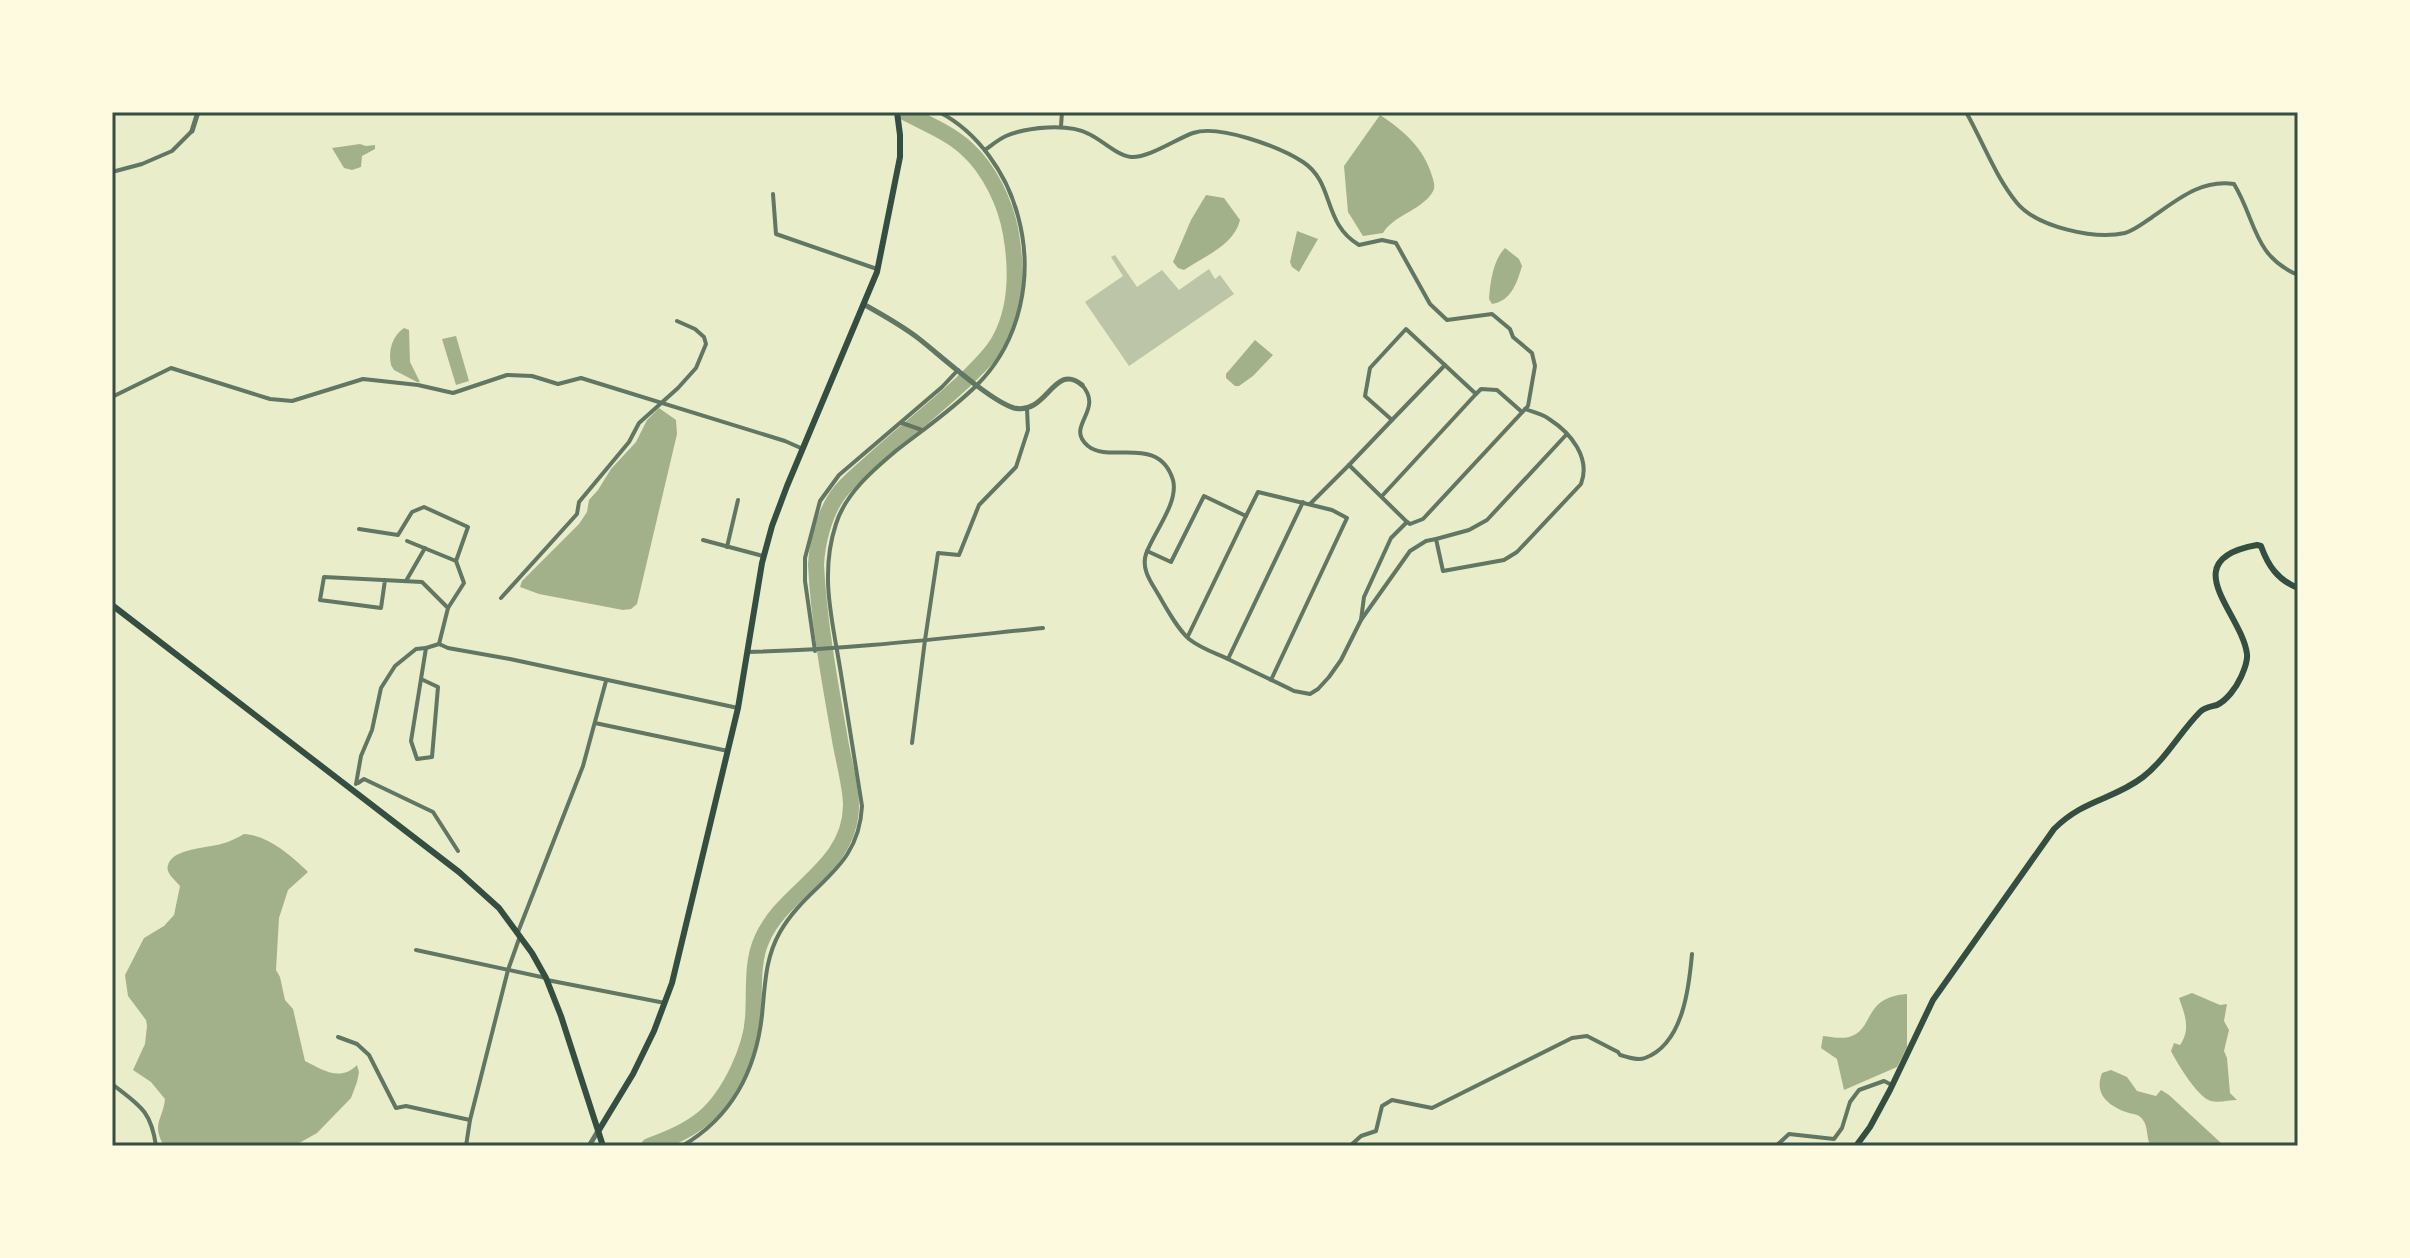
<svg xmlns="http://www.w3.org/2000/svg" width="2410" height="1258" font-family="'IBM Plex Sans',sans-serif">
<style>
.water{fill:#a3b18a}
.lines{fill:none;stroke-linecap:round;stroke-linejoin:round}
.river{stroke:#a3b18a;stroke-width:16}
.building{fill:#bcc5a7}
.minor{stroke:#617663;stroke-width:4}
.tertiary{stroke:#617663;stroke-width:5}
.secondary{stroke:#344e41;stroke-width:6}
.primary{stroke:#344e41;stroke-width:6}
.neatline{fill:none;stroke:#344e41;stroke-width:3}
</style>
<rect width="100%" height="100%" fill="#e9edc9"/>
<g class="water">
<path d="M1380 115C1403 130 1424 148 1432 176 1434 182 1436 188 1432 193 1420 211 1394 215 1383 233L1363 236 1348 212 1344 166Z"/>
<path d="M360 144 366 146 375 145V149L362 156 361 167 352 170 344 168 332 148Z"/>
<path d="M1206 195 1224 198 1240 220C1234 245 1205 256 1184 270L1178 268 1173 262 1191 220Z"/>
<path d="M1297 231 1318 239 1299 272 1292 267 1290 262Z"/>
<path d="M1505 248 1519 259 1522 266C1517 283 1511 301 1492 304L1489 299C1490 283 1493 260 1505 248Z"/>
<path d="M404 328 409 330 410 362 420 382H417L394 370 391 365C388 351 392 336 404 328Z"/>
<path d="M456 336 469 381 456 385 442 339Z"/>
<path d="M1255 340 1273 355 1253 376 1239 386H1235L1226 378V374Z"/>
<path d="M659 408 676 420 677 434 637 604 631 609 623 610 539 594 520 587 522 581 579 524 587 512 589 500 598 490 611 469 636 442 647 420Z"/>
<path d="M244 834C267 835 292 856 308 872L288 890 279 918 276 970 280 977 285 1000 293 1009 305 1061C323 1070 340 1082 357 1065L359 1072 357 1082 351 1098 317 1133 301 1142 291 1146H164C151 1123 163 1120 165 1099L151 1082 133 1070 145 1044 147 1026 146 1020 128 996 125 975 144 938 164 926 174 915 180 886C176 881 165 873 168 865 173 848 208 848 221 844 229 842 237 838 244 834Z"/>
<path d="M2192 993 2220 1005 2227 1004 2224 1021 2229 1030 2224 1051 2227 1058 2230 1093 2237 1100C2229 1100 2219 1103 2211 1101 2198 1098 2177 1063 2171 1051L2174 1043 2180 1045C2191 1029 2185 1015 2179 998Z"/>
<path d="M1907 994V1047L1897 1067 1844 1090 1837 1059 1821 1048 1823 1036C1832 1037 1841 1039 1849 1037 1875 1030 1862 997 1907 994Z"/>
<path d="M2111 1070 2127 1077 2137 1091 2156 1096 2161 1090 2169 1095 2221 1143V1146H2151C2145 1137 2150 1124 2139 1116 2136 1114 2131 1114 2126 1112 2107 1105 2094 1093 2102 1073Z"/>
</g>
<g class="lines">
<path class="river" d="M649 1146C695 1130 717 1114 738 1070 745 1055 752 1035 753 1018 755 993 751 963 762 939 784 889 850 869 851 806 851 784 842 756 839 734 829 678 819 622 816 565 817 543 824 515 837 496 845 484 857 475 867 466 898 437 932 411 963 382 976 369 990 357 999 341 1017 309 1017 269 1011 234 1006 204 990 170 967 149 950 133 925 123 904 112"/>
</g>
<path class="building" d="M1115 255 1137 287 1162 270 1179 290 1209 269 1215 279 1220 275 1234 294 1129 366 1085 302 1123 276 1111 257Z"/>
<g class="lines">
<g class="minor">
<path d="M1966 112C1983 142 1995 176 2017 203 2037 227 2095 240 2125 233 2135 230 2143 223 2151 218 2177 200 2201 179 2234 184 2256 220 2253 256 2298 275"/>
<path d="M1061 126 1062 112"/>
<path d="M985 150C992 145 999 139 1006 136 1027 127 1068 123 1089 134 1102 140 1116 155 1131 157 1149 158 1176 139 1193 133 1219 124 1280 147 1303 162 1335 183 1322 223 1359 245L1382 240 1396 243 1430 304 1447 320 1492 314 1510 329 1513 337 1532 353 1535 366 1528 406 1423 519 1410 524 1407 522 1391 538 1364 597 1361 620"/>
<path d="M112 172 142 164 172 151 192 131"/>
<path d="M773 194 776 234 877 269"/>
<path d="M1082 385C1105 411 1064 426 1088 446 1110 464 1159 434 1173 480 1179 503 1153 533 1146 554 1141 569 1151 582 1158 594 1167 609 1176 627 1189 639 1200 648 1215 653 1228 659 1250 670 1272 680 1294 691L1310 694 1318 689 1329 677 1341 660 1361 620 1410 551 1426 541 1436 539 1443 571 1504 560 1517 552 1581 484C1591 458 1571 433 1549 419 1543 414 1533 412 1525 409"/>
<path d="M112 397 171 368 270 399 292 401 363 379 418 385 453 393 507 375 532 376 558 384 581 378 785 441 803 449"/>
<path d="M1392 420 1445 365"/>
<path d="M902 423 922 430"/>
<path d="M1382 496 1476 394"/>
<path d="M1310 504 1349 465"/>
<path d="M1407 522 1349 465 1392 420 1365 396 1370 368 1406 329 1476 394 1481 389 1497 390 1522 412"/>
<path d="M359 529 398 535 412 512 424 507 468 527 456 561 464 583 448 608"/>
<path d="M1436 539 1469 530 1487 520 1566 435"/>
<path d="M703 540 763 556"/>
<path d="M407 541 456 561"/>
<path d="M727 547 738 500"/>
<path d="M1147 551 1171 562 1204 496 1246 516 1258 492 1332 510 1347 518 1271 680"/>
<path d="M385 580 381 608 320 600 324 577 422 582 448 608 439 644 448 648 510 659 738 708"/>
<path d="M406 581 425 548"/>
<path d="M501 598 577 514 579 502 629 442 639 423 678 388 696 368 706 344 704 337 695 329 677 321"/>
<path d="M1188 636 1246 516"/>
<path d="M815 651 805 581V558L820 501 839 475 942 387 958 370"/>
<path d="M747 652C846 650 945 638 1043 628"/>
<path d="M1228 659 1303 502"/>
<path d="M421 679 438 687 432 757 417 759 411 741 426 648 439 644"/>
<path d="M595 723 728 751"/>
<path d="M912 743 925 640 938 553 959 555 979 505 1016 467 1028 430 1027 409"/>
<path d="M358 783 364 779 433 812 458 851"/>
<path d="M356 784 361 756 372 730 381 688 395 666 416 649 426 648"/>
<path d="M518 932 583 766 606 681"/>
<path d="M416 950 546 978"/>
<path d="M547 980 665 1003"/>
<path d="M338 1037 357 1044 369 1055 396 1108 406 1106 470 1120"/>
<path d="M112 1084C139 1105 151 1110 156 1146"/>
<path d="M466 1146 470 1120 508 970 520 936"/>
<path d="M682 1146C731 1118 756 1071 762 1015 765 986 765 958 780 932 808 883 859 871 862 806 855 762 848 718 841 674 833 623 819 575 836 524 845 494 873 470 897 450 924 429 953 409 977 385 1021 341 1034 275 1018 216 1007 174 978 132 939 112"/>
<path d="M1350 1146 1361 1136 1376 1131 1382 1106 1392 1100 1432 1108 1572 1038 1587 1036 1618 1052 1620 1055C1628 1057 1637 1061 1645 1058 1683 1044 1689 988 1692 954"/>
<path d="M1776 1146 1789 1134 1834 1139 1842 1128 1850 1102 1859 1090 1884 1081 1892 1085"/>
</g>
<g class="tertiary">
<path d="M192 131 198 112"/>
<path d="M865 305C883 315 901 325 918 338 940 355 990 401 1014 408 1047 416 1054 361 1082 385"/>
<path d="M589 1146 598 1131"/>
</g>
<g class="secondary">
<path d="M599 1130 633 1074 654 1031 672 983 738 708 762 563 772 526 787 486 877 272 900 157V135L897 112"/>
<path d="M1856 1146 1870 1127 1890 1090 1933 1000 2054 829C2084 799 2113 800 2143 777 2166 759 2180 732 2200 712 2205 707 2210 707 2217 705 2227 700 2236 688 2241 677 2244 670 2248 662 2247 654 2242 613 2173 560 2257 545L2261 546C2268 566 2278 580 2298 588"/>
</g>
<path class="primary" d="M112 605 459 872 499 908 532 953 546 978 561 1016 603 1146"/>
</g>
<rect width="2410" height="1258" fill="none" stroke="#fefae0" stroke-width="228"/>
<rect x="114" y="114" width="2182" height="1030" class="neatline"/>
</svg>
